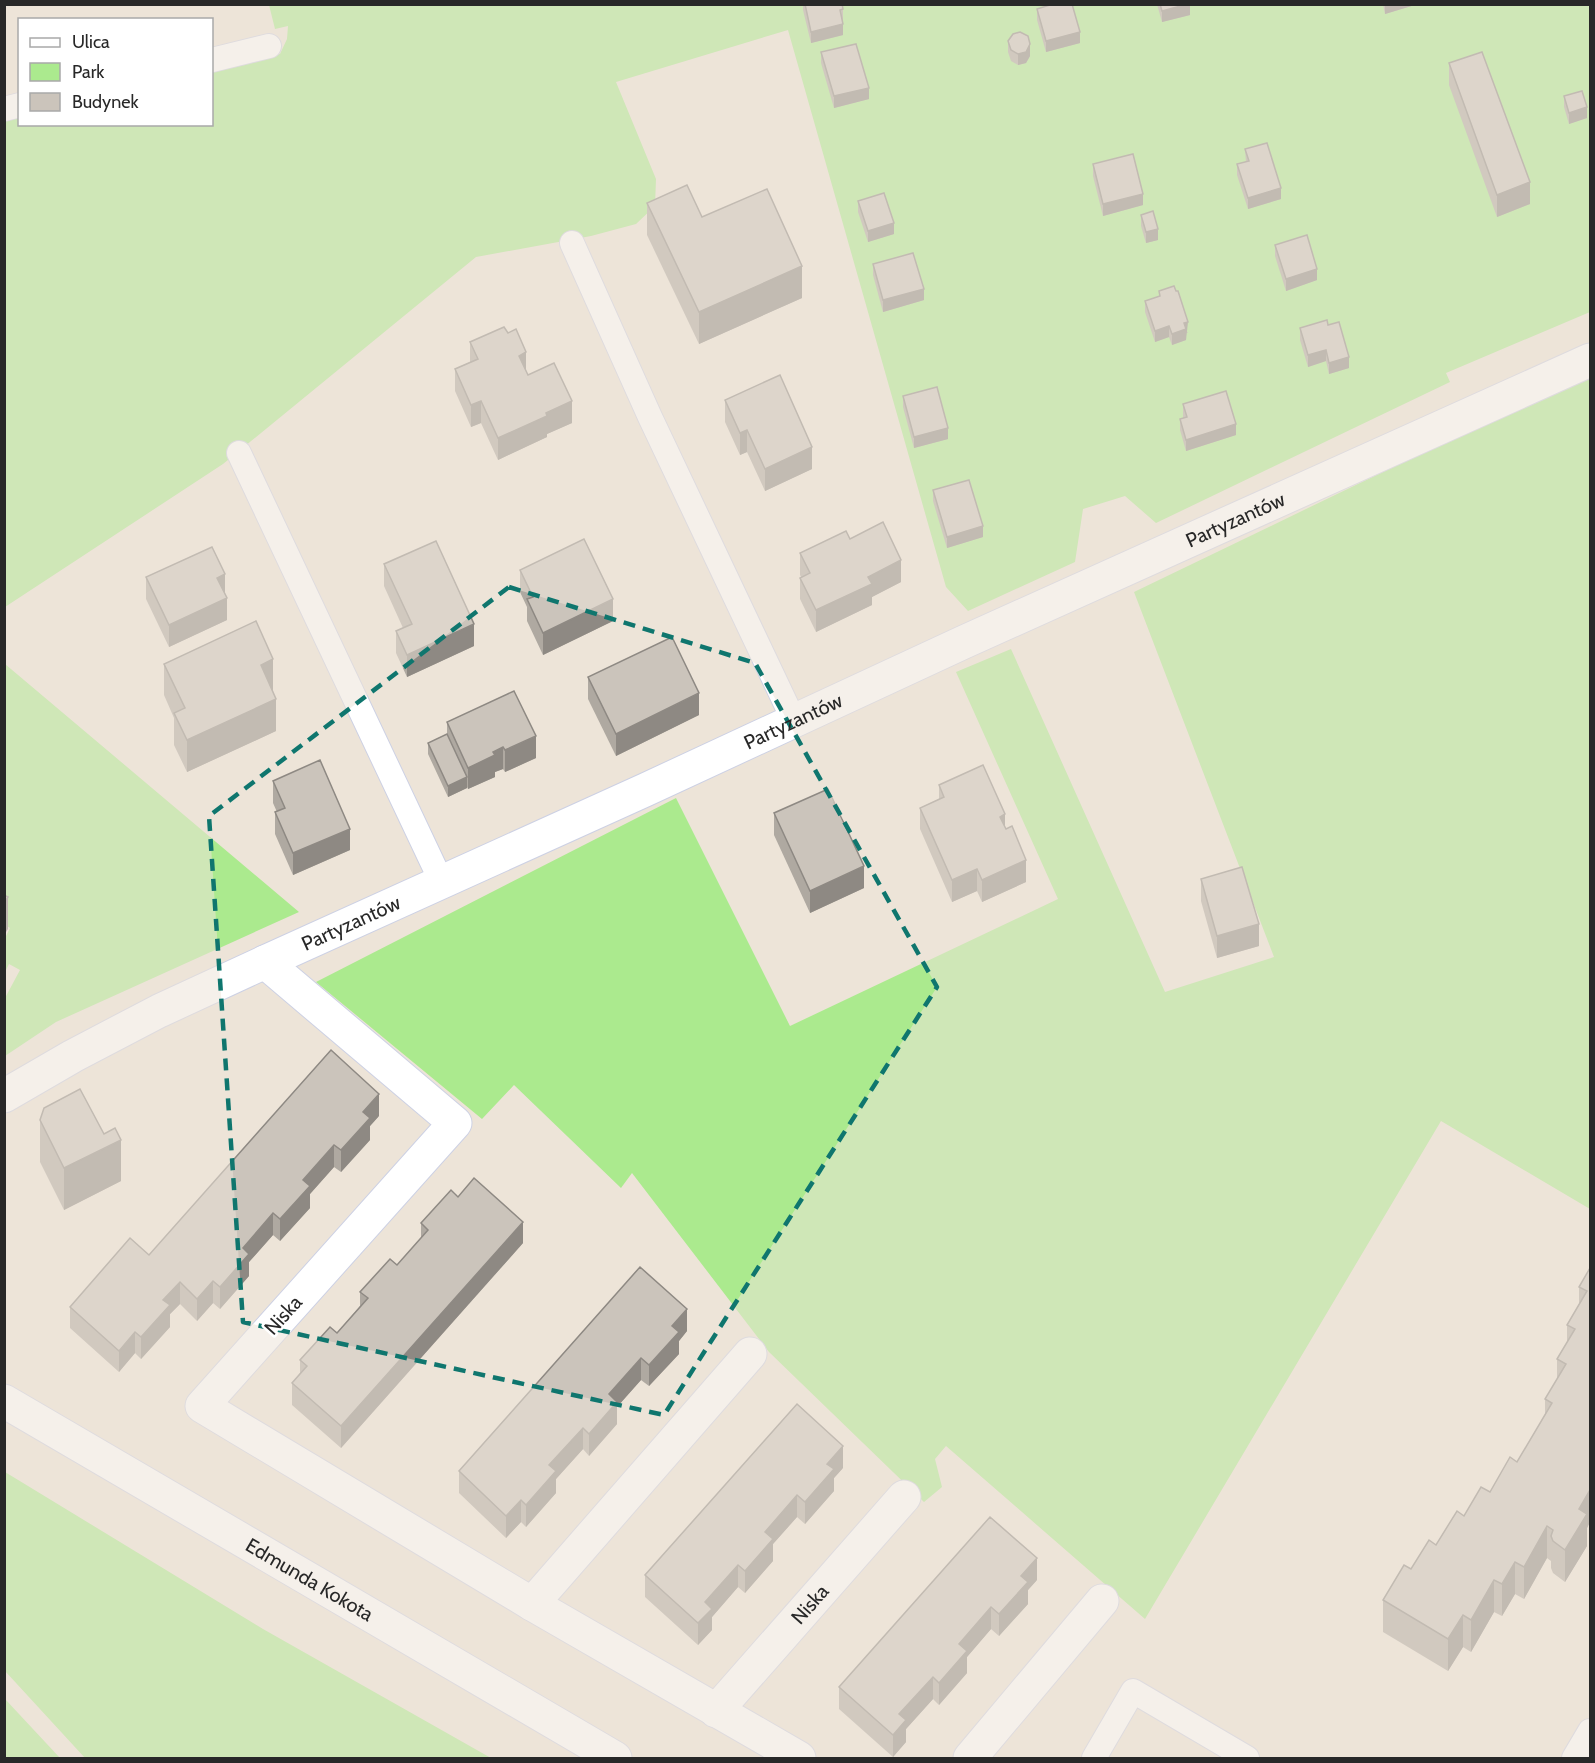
<svg xmlns="http://www.w3.org/2000/svg" width="1595" height="1763" font-family="Cabin,sans-serif">
<style>
.green{fill:#abea8e}
.lines{fill:none;stroke-linecap:round;stroke-linejoin:round}
.lane-casing{stroke:#cdd1e4;stroke-width:26}
.street-casing{stroke:#cdd1e4;stroke-width:35}
.secondary-casing{stroke:#cdd1e4;stroke-width:35}
.lane{stroke:#fff;stroke-width:24}
.street{stroke:#fff;stroke-width:33}
.secondary{stroke:#fff;stroke-width:33}
.wall{fill:#afa9a1}
.shaded-wall{fill:#8e8983}
.building{fill:#cbc4bb;stroke:#8e8983;stroke-width:1.5}
.marked{fill:none;stroke:#0f766e;stroke-width:4.5;stroke-dasharray:12 8;stroke-linejoin:round}
.labels{text-anchor:middle;dominant-baseline:central;stroke-width:5;stroke-linejoin:round;paint-order:stroke}
.street-label{font-size:20px;fill:#282828;stroke:#fff}
</style>
<rect width="100%" height="100%" fill="#ede4d8"/>
<g class="green">
<path d="M269 5H1590V312L1446 373 1450 382 1156 523 1125 496 1083 509 1075 562 968 611 946 587 788 30 616 82 656 179 655 206 636 224 591 236 476 257 223 464 5 607 4 121 19 118 20 124H212V71L280 54 287 39 288 26 275 29Z"/>
<path d="M1590 372V1209L1441 1121 1145 1619 946 1446 935 1459 942 1487 924 1502 769 1352 632 1173 621 1188 514 1085 482 1119 316 982 676 798 790 1026 1058 899 956 672 1011 649 1165 992 1274 957 1134 592Z"/>
<path d="M5 664 299 912 56 1022 5 1056V998L20 970 9 964 5 972V938L10 928 4 924Z"/>
<path d="M5 1472 263 1629 491 1758H85L5 1671Z"/>
<path d="M5 1699 60 1758H5Z"/>
</g>
<g class="lines">
<defs>
<g id="lane">
<path d="M212 60 269 46"/>
<path d="M4 109 20 105"/>
<path d="M572 243 650 417 794 721"/>
<path d="M239 453 442 883"/>
<path d="M1094 1758 1133 1691 1247 1758"/>
<path d="M1574 1758 1590 1731"/>
</g>
<g id="street">
<path d="M265 962 455 1123 202 1406 532 1604 799 1758"/>
<path id="s1" d="M4 1096 73 1056 159 1011 265 962 645 790 964 642 1590 360"/>
<path d="M532 1604 750 1354"/>
<path id="s2" d="M716 1711 904 1497"/>
<path d="M970 1758 1102 1601"/>
</g>
<g id="secondary">
<path id="s3" d="M4 1401 615 1758"/>
</g>
</defs>
<use href="#lane" class="lane-casing"/>
<use href="#street" class="street-casing"/>
<use href="#secondary" class="secondary-casing"/>
<use href="#lane" class="lane"/>
<use href="#street" class="street"/>
<use href="#secondary" class="secondary"/>
</g>
<g class="wall">
<path d="M803 4H842L843 9V20H842L843 35 811 43 803 10Z"/>
<path d="M1157 4H1190V15L1162 22Z"/>
<path d="M1383 4H1418L1385 14Z"/>
<path d="M1037 9 1080 43 1046 52 1037 20Z"/>
<path d="M1008 41 1030 56 1026 63 1018 65 1011 61 1008 52Z"/>
<path d="M821 52 869 99 834 108 821 63Z"/>
<path d="M1449 63 1530 204 1497 217 1449 85Z"/>
<path d="M1564 96 1587 118 1569 124 1564 107Z"/>
<path d="M1245 149 1281 199 1248 209 1237 175V164L1246 162Z"/>
<path d="M1093 164 1143 205 1103 216 1093 176Z"/>
<path d="M858 201 894 234 868 242 858 212Z"/>
<path d="M647 203 702 217 802 298 699 344 647 235Z"/>
<path d="M1141 215 1158 240 1146 243 1141 226Z"/>
<path d="M1275 245 1317 280 1286 291 1275 256Z"/>
<path d="M873 264 924 300 883 312 873 275Z"/>
<path d="M1159 291 1188 333H1186V340L1172 345 1169 337 1155 342 1145 312V301L1159 297Z"/>
<path d="M1328 325 1349 368 1329 374 1326 361 1308 367 1300 340V328Z"/>
<path d="M470 342 526 371 528 375 572 423 547 434V437L498 460 481 423 471 427 455 391V369L470 362Z"/>
<path d="M903 396 948 439 914 448 903 407Z"/>
<path d="M725 400 812 469 765 491 747 452 740 455 725 422Z"/>
<path d="M1183 404 1236 435 1186 451 1180 430V419L1183 418Z"/>
<path d="M933 490 983 537 947 548 933 501Z"/>
<path d="M850 539 901 582 872 597V605L816 632 800 599V578L801 577 800 575V553Z"/>
<path d="M384 564 474 646 407 677 396 653V631L403 628 384 586Z"/>
<path d="M520 570 613 621 543 655 527 621V607L520 592Z"/>
<path d="M146 577 225 594 227 620 169 647 146 599Z"/>
<path d="M164 664 273 691 276 731 187 772 174 745V718L164 695Z"/>
<path d="M588 677 699 715 616 756 588 699Z"/>
<path d="M447 722 536 758 505 772 503 769 495 772V777L468 789 467 787V788L448 797 428 754V743L447 734Z"/>
<path d="M273 781 350 850 293 875 275 834V812H277L273 803Z"/>
<path d="M939 785 1005 828 1026 882 982 902 977 891 952 902 920 829V808L939 799Z"/>
<path d="M774 813 864 888 810 913 774 835Z"/>
<path d="M1201 879 1259 946 1217 958 1201 901Z"/>
<path d="M379 1116 370 1126V1140L341 1172 334 1167 310 1194V1208L280 1241 273 1235 249 1262V1276L220 1309 213 1303 197 1321 180 1304 170 1314V1327L141 1359 135 1353 119 1372 70 1328V1307L149 1255Z"/>
<path d="M40 1120 121 1181 64 1210 40 1162Z"/>
<path d="M458 1197 523 1243 341 1448 292 1405V1383L300 1373V1360L337 1333 360 1306V1292L397 1265 421 1238V1223Z"/>
<path d="M1590 1251V1522L1587 1528V1546L1565 1582 1553 1573 1551 1568V1561L1547 1558 1524 1599 1515 1594 1502 1616 1494 1612 1471 1652 1463 1647 1448 1671 1383 1632V1600L1411 1569 1490 1492 1517 1462 1545 1415V1399L1557 1379V1359L1567 1342V1325L1579 1304V1287L1589 1270V1253Z"/>
<path d="M640 1267 687 1331 679 1341V1354L649 1386 641 1380 617 1407V1424L589 1456 583 1449 556 1479V1493L526 1527 521 1522 506 1538 459 1493V1471Z"/>
<path d="M843 1468 834 1478V1491L805 1524 797 1517 773 1544V1561L745 1593 738 1587 712 1617V1630L698 1645 645 1597V1575Z"/>
<path d="M1037 1580 1028 1590V1604L999 1636 991 1629 967 1657V1673L939 1705 933 1699 906 1729V1742L893 1757 839 1709V1687Z"/>
</g>
<g class="shaded-wall">
<path d="M1188 4H1190V15L1162 22V11Z"/>
<path d="M1385 4H1418L1385 14Z"/>
<path d="M843 24V35L811 43V32Z"/>
<path d="M1080 32V43L1046 52V41Z"/>
<path d="M1030 44V56L1026 63 1018 65V54Z"/>
<path d="M869 88V99L834 108V96Z"/>
<path d="M1587 107V118L1569 124V113Z"/>
<path d="M1530 182V204L1497 217V195Z"/>
<path d="M1281 188V199L1248 209V198Z"/>
<path d="M1143 194V205L1103 216V204Z"/>
<path d="M894 223V234L868 242V231Z"/>
<path d="M1158 229V240L1146 243V232Z"/>
<path d="M802 266V298L699 344V312Z"/>
<path d="M1317 269V280L1286 291V279Z"/>
<path d="M924 289V300L883 312V300Z"/>
<path d="M1188 322 1186 340 1172 345V334L1184 323Z"/>
<path d="M1169 326V337L1155 342V331Z"/>
<path d="M1326 350V361L1308 367V355Z"/>
<path d="M526 352V374L519 356Z"/>
<path d="M1349 357V368L1329 374V363Z"/>
<path d="M481 401V423L471 427V405Z"/>
<path d="M572 401V423L547 434V437L498 460V438L546 413Z"/>
<path d="M1236 424V435L1186 451V440Z"/>
<path d="M948 428V439L914 448V437Z"/>
<path d="M747 430V452L740 455V433Z"/>
<path d="M812 447V469L765 491V469Z"/>
<path d="M983 526V537L947 548V537Z"/>
<path d="M901 560V582L872 597V605L816 632V610L868 577Z"/>
<path d="M225 574V596L217 578Z"/>
<path d="M227 598V620L169 647V625Z"/>
<path d="M613 599V621L543 655V633Z"/>
<path d="M474 624V646L407 677V655Z"/>
<path d="M273 659V691L261 697V665Z"/>
<path d="M699 693V715L616 756V734Z"/>
<path d="M276 699V731L187 772V740Z"/>
<path d="M536 736V758L505 772V750Z"/>
<path d="M503 747V769L495 772V777L468 789V768L493 752Z"/>
<path d="M467 777V788L448 797V786Z"/>
<path d="M1005 814V836L1000 817Z"/>
<path d="M350 829V850L293 875V853Z"/>
<path d="M1026 860V882L982 902V880Z"/>
<path d="M864 866V888L810 913V891Z"/>
<path d="M977 869V891L952 902V880Z"/>
<path d="M8 897V929L4 935V903Z"/>
<path d="M1259 924V946L1217 958V936Z"/>
<path d="M379 1094V1116L370 1126V1140L341 1172V1150L363 1112Z"/>
<path d="M121 1140V1181L64 1210V1168Z"/>
<path d="M334 1145V1167L310 1194V1208L280 1241V1219L303 1180Z"/>
<path d="M273 1213V1235L249 1262V1276L220 1309V1287L243 1248Z"/>
<path d="M523 1222V1243L341 1448V1426Z"/>
<path d="M213 1281V1303L197 1321V1299Z"/>
<path d="M180 1282V1304L170 1314V1327L141 1359V1337L163 1300Z"/>
<path d="M687 1309V1331L679 1341V1354L649 1386V1365L672 1326Z"/>
<path d="M135 1332V1353L119 1372V1351Z"/>
<path d="M641 1358V1380L617 1407V1424L589 1456V1434L609 1394Z"/>
<path d="M583 1428V1449L556 1479V1493L526 1527V1505L549 1465Z"/>
<path d="M843 1446V1468L834 1478V1491L805 1524V1502L827 1464Z"/>
<path d="M1590 1490V1522L1587 1528V1546L1565 1582V1550L1579 1509Z"/>
<path d="M797 1495V1517L773 1544V1561L745 1593V1571L765 1532Z"/>
<path d="M521 1500V1522L506 1538V1516Z"/>
<path d="M1547 1526V1558L1524 1599V1567Z"/>
<path d="M1037 1558V1580L1028 1590V1604L999 1636V1614L1021 1576Z"/>
<path d="M1515 1562V1594L1502 1616V1584Z"/>
<path d="M738 1565V1587L712 1617V1630L698 1645V1623L705 1602Z"/>
<path d="M1494 1580V1612L1471 1652V1620Z"/>
<path d="M991 1607V1629L967 1657V1673L939 1705V1683L959 1644Z"/>
<path d="M1463 1615V1647L1448 1671V1639Z"/>
<path d="M933 1677V1699L906 1729V1742L893 1757V1735L899 1714Z"/>
</g>
<g class="building">
<path d="M805 4H842L843 9 840 10 843 24 811 32Z"/>
<path d="M1053 4H1072L1080 32 1046 41 1037 9Z"/>
<path d="M1160 4H1188L1162 11Z"/>
<path d="M1020 32 1028 36 1030 44 1026 52 1018 54 1011 50 1008 41 1013 34Z"/>
<path d="M856 44 869 88 834 96 821 52Z"/>
<path d="M1482 52 1530 182 1497 195 1449 63Z"/>
<path d="M1582 91 1587 107 1569 113 1564 96Z"/>
<path d="M1267 143 1281 188 1248 198 1237 164 1249 161 1245 149Z"/>
<path d="M1133 154 1143 194 1103 204 1093 164Z"/>
<path d="M687 185 702 217 767 189 802 266 699 312 647 203Z"/>
<path d="M884 193 894 223 868 231 858 201Z"/>
<path d="M1153 211 1158 229 1146 232 1141 215Z"/>
<path d="M1307 235 1317 269 1286 279 1275 245Z"/>
<path d="M913 253 924 289 883 300 873 264Z"/>
<path d="M1174 286 1176 291H1178L1188 322 1184 323 1186 329 1172 334 1169 326 1155 331 1145 301 1160 296 1159 291Z"/>
<path d="M1327 320 1328 325 1339 322 1349 357 1329 363 1326 350 1308 355 1300 328Z"/>
<path d="M504 327 508 333 516 329 526 352 519 356 528 375 554 363 572 401 546 413 547 416 498 438 481 401 471 405 455 369 478 359 470 342Z"/>
<path d="M780 375 812 447 765 469 747 430 740 433 725 400Z"/>
<path d="M937 387 948 428 914 437 903 396Z"/>
<path d="M1226 391 1236 424 1186 440 1180 419 1187 417 1183 404Z"/>
<path d="M969 480 983 526 947 537 933 490Z"/>
<path d="M883 522 901 560 868 577 872 584 816 610 800 578 810 573 800 553 846 531 850 539Z"/>
<path d="M584 539 613 599 543 633 527 599 533 597 520 570Z"/>
<path d="M436 541 474 624 407 655 396 631 412 624 384 564Z"/>
<path d="M212 547 225 574 217 578 227 598 169 625 146 577Z"/>
<path d="M256 621 273 659 261 665 276 699 187 740 174 713 185 708 164 664Z"/>
<path d="M672 637 699 693 616 734 588 677Z"/>
<path d="M514 691 536 736 505 750 503 747 493 752 495 755 468 768 447 722Z"/>
<path d="M447 734 467 777 448 786 428 743Z"/>
<path d="M320 760 350 829 293 853 275 812 285 808 273 781Z"/>
<path d="M983 765 1005 814 1000 817 1006 829 1012 826 1026 860 982 880 977 869 952 880 920 808 944 797 939 785Z"/>
<path d="M828 789 864 866 810 891 774 813Z"/>
<path d="M1242 867 1259 924 1217 936 1201 879Z"/>
<path d="M4 895 8 897 4 903Z"/>
<path d="M331 1050 379 1094 363 1112 370 1118 341 1150 334 1145 303 1180 310 1186 280 1219 273 1213 243 1248 249 1254 220 1287 213 1281 197 1299 180 1282 163 1300 170 1305 141 1337 135 1332 119 1351 70 1307 130 1238 149 1255Z"/>
<path d="M80 1089 104 1134 115 1128 121 1140 64 1168 40 1120 44 1108Z"/>
<path d="M474 1178 523 1222 341 1426 292 1383 307 1366 300 1360 330 1327 337 1333 368 1298 360 1292 390 1259 397 1265 428 1230 421 1223 451 1190 458 1197Z"/>
<path d="M640 1267 687 1309 672 1326 679 1332 649 1365 641 1358 609 1394 617 1402 589 1434 583 1428 549 1465 556 1471 526 1505 521 1500 506 1516 459 1471Z"/>
<path d="M1590 1268V1490L1579 1509 1587 1514 1565 1550 1553 1541 1551 1536 1553 1530 1547 1526 1524 1567 1515 1562 1502 1584 1494 1580 1471 1620 1463 1615 1448 1639 1383 1600 1404 1565 1411 1569 1429 1540 1436 1545 1457 1511 1464 1516 1481 1487 1490 1492 1510 1457 1517 1462 1552 1403 1545 1399 1566 1364 1557 1359 1575 1329 1567 1325 1587 1291 1579 1287Z"/>
<path d="M797 1404 843 1446 827 1464 834 1469 805 1502 797 1495 765 1532 773 1539 745 1571 738 1565 705 1602 712 1609 698 1623 645 1575Z"/>
<path d="M990 1517 1037 1558 1021 1576 1028 1582 999 1614 991 1607 959 1644 967 1651 939 1683 933 1677 899 1714 906 1720 893 1735 839 1687Z"/>
</g>
<path d="M0 0H1595V1763H0ZM509 587 755 663 937 987 664 1415 243 1322 209 816Z" fill="#ede4d8" fill-opacity=".55" fill-rule="evenodd"/>
<path class="marked" d="M509 587 755 663 937 987 664 1415 243 1322 209 816Z"/>
<g class="labels">
<g class="street-label">
<text stroke="none"><textPath href="#s1" startOffset="1360">Partyzantów</textPath></text>
<text stroke="none"><textPath href="#s1" startOffset="874">Partyzantów</textPath></text>
<text stroke="none"><textPath href="#s1" startOffset="388">Partyzantów</textPath></text>
<text transform="translate(283 1315) rotate(-48)">Niska</text>
<text stroke="none"><textPath href="#s3" startOffset="354">Edmunda Kokota</textPath></text>
<text stroke="none"><textPath href="#s2" startOffset="142">Niska</textPath></text>
</g>
</g>
<rect width="1595" height="1763" fill="none" stroke="#282828" stroke-width="12"/>
<rect x="18" y="18" width="195" height="108" fill="#ffffff" stroke="#a9a9a9" stroke-width="1.5"/>
<rect x="30" y="38" width="30" height="9" fill="#ffffff" stroke="#a9a9a9" stroke-width="1.5"/>
<text x="72" y="48" font-size="18" fill="#282828">Ulica</text>
<rect x="30" y="63" width="30" height="18" fill="#abea8e" stroke="#a9a9a9" stroke-width="1.5"/>
<text x="72" y="78" font-size="18" fill="#282828">Park</text>
<rect x="30" y="93" width="30" height="18" fill="#cbc4bb" stroke="#a9a9a9" stroke-width="1.5"/>
<text x="72" y="108" font-size="18" fill="#282828">Budynek</text>
</svg>
